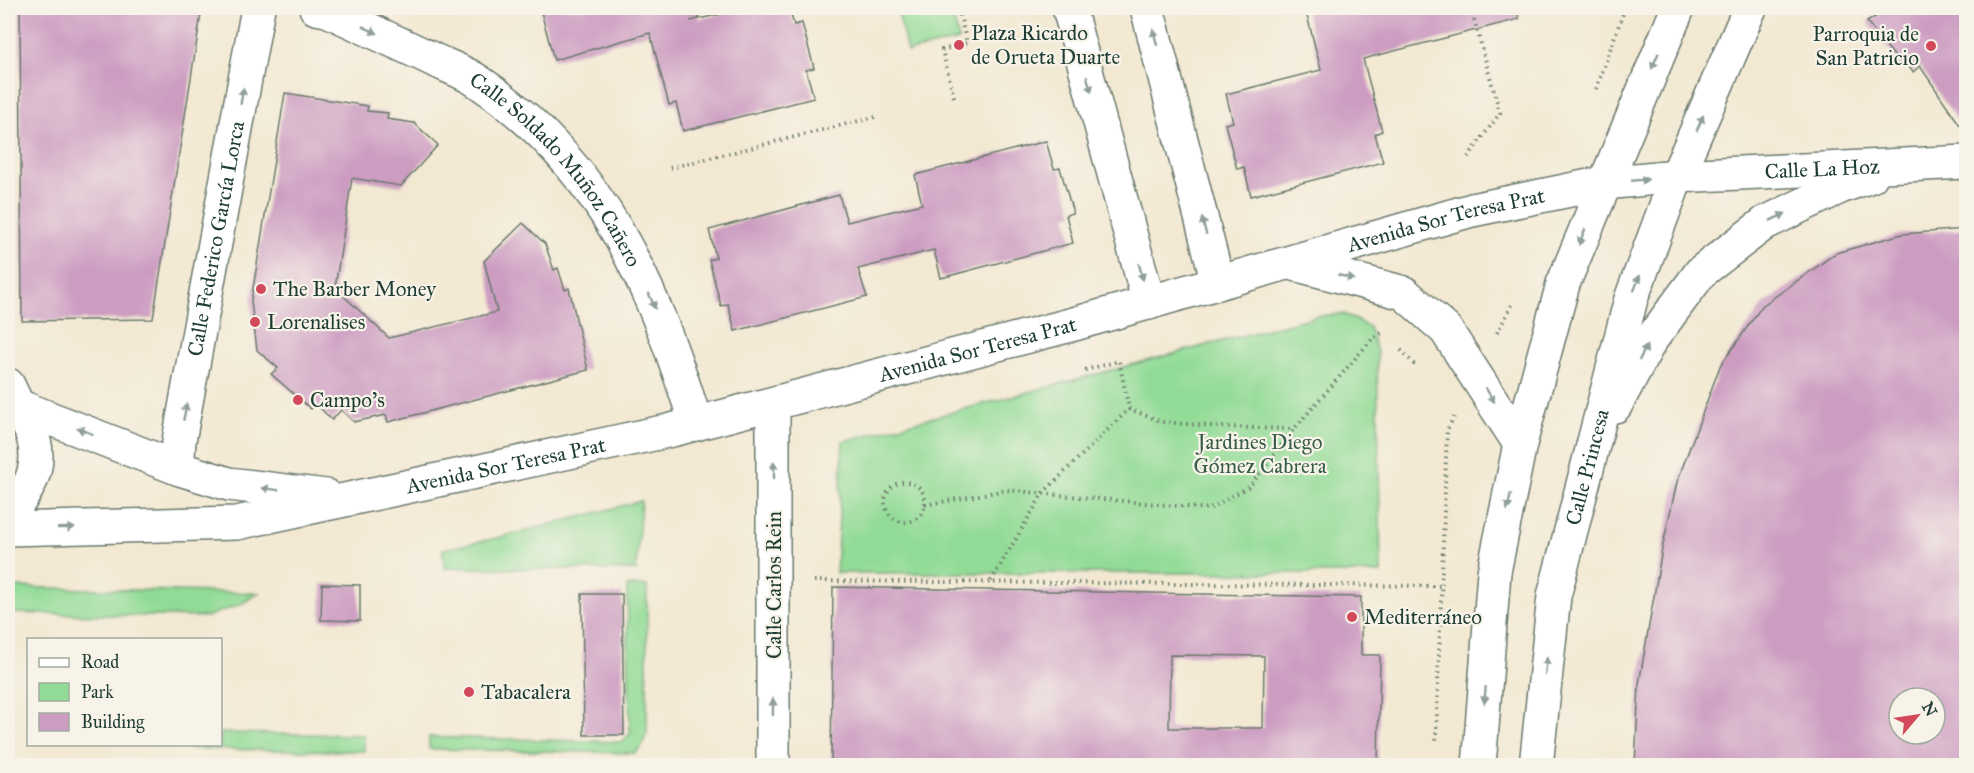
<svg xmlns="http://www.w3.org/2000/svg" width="1974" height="773" font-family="'IM FELL Great Primer',serif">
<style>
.green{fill:#92db96;stroke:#588c65;stroke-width:1.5}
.building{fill:#cc9cc1;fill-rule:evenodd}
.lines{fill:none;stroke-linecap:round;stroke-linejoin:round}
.minor-casing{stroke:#69796c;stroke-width:36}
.major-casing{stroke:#69796c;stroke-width:36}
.path{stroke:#69796c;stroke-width:4;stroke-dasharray:1.5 4.5;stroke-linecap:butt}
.minor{stroke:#fff;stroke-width:33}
.major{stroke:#fff;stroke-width:33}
.oneway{fill:#8f9e9a}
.poi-dot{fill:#d1495b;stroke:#f7f3e8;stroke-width:2}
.labels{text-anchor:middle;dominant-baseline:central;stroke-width:4.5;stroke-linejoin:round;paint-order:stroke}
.poi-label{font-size:21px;fill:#1f3d34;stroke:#f7f3e8;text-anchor:start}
.street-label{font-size:21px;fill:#1f3d34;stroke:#f7f3e8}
.park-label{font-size:21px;fill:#365d48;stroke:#f7f3e8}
</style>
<rect width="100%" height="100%" fill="#f7f3e8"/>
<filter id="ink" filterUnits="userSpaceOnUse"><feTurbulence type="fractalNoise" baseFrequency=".0167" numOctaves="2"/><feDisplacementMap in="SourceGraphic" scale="12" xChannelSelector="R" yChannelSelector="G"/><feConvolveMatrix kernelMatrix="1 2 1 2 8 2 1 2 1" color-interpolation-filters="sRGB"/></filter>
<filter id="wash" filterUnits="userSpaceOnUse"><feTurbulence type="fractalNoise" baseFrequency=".008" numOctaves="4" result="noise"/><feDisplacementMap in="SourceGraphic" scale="24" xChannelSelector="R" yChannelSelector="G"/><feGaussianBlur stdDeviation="1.35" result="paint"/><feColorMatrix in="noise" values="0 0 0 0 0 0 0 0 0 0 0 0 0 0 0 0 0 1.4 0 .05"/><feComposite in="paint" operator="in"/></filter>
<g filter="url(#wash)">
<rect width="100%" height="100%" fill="#f3e9d3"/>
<g class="green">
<path d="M897 8H951L959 40 907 52Z"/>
<path d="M1344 314 1369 327 1377 352 1381 573H836L843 441 1317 316Z"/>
<path d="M641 501 636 570 444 568 443 549 502 537Z"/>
<path d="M627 586H647V732L642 746 635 753 429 749V737L623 742 630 733Z"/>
<path d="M8 587 259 593 241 604 206 617 8 613Z"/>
<path d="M221 733 364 735V751L188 749V745L220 744Z"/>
</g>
<g id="blocks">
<g class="building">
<path d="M20 8H202L153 319 22 321Z"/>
<path d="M540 8H697L699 19 690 21 747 8H789L794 25 802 23 814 68 806 70 814 98 683 131 676 103 669 105 650 33 554 60Z"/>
<path d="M1305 8H1517L1519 19 1363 59 1382 131 1375 134 1383 162 1251 196 1244 167 1237 169 1225 124 1233 122 1226 94 1321 70Z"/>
<path d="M1889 8H1966V134L1920 66 1913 72 1907 65 1903 67 1867 22Z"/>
<path d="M285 93 368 106 367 111 388 113 387 119 414 123 438 145 401 186 352 178 335 288 389 338 497 312 484 261 523 223 545 244 554 270 558 268 565 290 569 288 588 370 388 422 386 415 354 422 341 410 332 420 316 404 311 409 271 374 278 368 257 350 251 301Z"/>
<path d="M1046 141 1054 169 1060 168 1073 213 1066 215 1073 243 941 278 934 250 858 269 867 297 735 331 728 304 721 306 709 260 716 258 709 230 839 195 847 222 922 204 915 175Z"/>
<path d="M1966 229V765H1635L1639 684 1662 549 1677 482 1720 366 1762 306 1836 253 1902 234ZM1899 698H1935V734H1899Z"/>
<path d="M322 584 360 585V621L321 620Z"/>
<path d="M833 587 1361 597V655H1380L1378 765H831ZM1170 655 1264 656 1263 728H1169Z"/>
<path d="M582 594H622L624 735H584Z"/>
</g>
</g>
</g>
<g filter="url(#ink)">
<use href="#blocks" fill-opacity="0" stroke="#69796c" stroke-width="1.5"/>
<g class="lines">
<defs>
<g id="minor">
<path id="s1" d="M316 8 327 10C361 26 396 42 430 58 446 66 465 72 479 82 603 166 653 286 696 424"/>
<path d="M1069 8 1149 303"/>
<path d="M1147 8 1218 283"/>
<path id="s2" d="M180 469 178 456 179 441 258 8"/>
<path d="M773 766V404"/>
</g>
<g id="major">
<path d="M1291 263 1404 293 1446 330 1520 444"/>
<path d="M8 385 18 406 180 469 229 484 326 496"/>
<path d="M1615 406 1650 341 1701 272 1765 223 1840 187 1871 176"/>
<path d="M8 516C33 486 46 459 27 422 22 413 19 406 9 401"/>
<path id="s3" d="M8 529 237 523 672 430 1074 324 1472 210 1604 183 1677 176 1966 162"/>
<path d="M1479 766 1494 572 1520 444 1563 284 1678 8"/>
<path id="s4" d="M1536 766 1554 596 1631 299 1677 176 1750 8"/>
</g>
</defs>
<use href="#minor" class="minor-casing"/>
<use href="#major" class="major-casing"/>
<g class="path">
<path d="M1596 89 1625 8"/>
<path d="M954 97 942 50 967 43 958 8"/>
<path d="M1468 157 1500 113 1471 8"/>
<path d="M670 168 875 117"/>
<path d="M1497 333 1512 305"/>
<path d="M1401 350 1414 364 1417 362"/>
<path d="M1085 370 1119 361 1129 409 1163 422 1221 427 1294 429"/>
<circle cx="905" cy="502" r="20"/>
<path d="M925 505 1006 490 1209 509 1250 486 1294 429 1373 338 1384 332"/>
<path d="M814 581 1440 586"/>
<path d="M991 581 1043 493 1129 409"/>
<path d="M1436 740 1447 430 1454 417"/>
</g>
<use href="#minor" class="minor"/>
<use href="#major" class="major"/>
</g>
<defs><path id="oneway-solid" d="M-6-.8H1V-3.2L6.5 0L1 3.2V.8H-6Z" transform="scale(1.5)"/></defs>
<g class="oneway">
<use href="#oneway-solid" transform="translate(370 30) rotate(25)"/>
<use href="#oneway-solid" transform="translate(1155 37) rotate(-104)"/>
<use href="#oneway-solid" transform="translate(1655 61) rotate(113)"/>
<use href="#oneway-solid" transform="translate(1089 84) rotate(74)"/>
<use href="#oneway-solid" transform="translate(242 96) rotate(-80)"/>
<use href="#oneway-solid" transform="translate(1700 123) rotate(-67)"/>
<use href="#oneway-solid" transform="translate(1640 180) rotate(-5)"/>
<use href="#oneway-solid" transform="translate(1778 217) rotate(-26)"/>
<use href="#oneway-solid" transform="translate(1204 226) rotate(-105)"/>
<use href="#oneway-solid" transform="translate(1582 237) rotate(112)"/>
<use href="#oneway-solid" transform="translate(1141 272) rotate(75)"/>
<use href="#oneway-solid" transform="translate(1346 277) rotate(15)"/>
<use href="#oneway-solid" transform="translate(1637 283) rotate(-69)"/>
<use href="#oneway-solid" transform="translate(652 301) rotate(67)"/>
<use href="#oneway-solid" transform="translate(1643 353) rotate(-62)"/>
<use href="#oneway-solid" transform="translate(1490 395) rotate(58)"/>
<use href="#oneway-solid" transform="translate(185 412) rotate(-79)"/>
<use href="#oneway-solid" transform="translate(85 431) rotate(-158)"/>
<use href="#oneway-solid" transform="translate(774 470) rotate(-90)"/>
<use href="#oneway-solid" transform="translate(270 489) rotate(-173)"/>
<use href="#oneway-solid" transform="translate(1509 502) rotate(102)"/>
<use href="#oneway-solid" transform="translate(66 528) rotate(-1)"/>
<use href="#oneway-solid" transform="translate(1546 666) rotate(-84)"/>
<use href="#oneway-solid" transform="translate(1485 695) rotate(95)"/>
<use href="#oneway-solid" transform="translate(773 707) rotate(-89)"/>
</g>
</g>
<g class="poi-dot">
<circle cx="959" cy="45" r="6"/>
<circle cx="1931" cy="46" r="6"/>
<circle cx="261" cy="289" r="6"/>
<circle cx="255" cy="322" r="6"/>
<circle cx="298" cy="400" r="6"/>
<circle cx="1352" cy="617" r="6"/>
<circle cx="469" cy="692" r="6"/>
</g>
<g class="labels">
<g class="poi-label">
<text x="971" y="33">Plaza Ricardo<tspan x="971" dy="24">de Orueta Duarte</tspan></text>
<text x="1919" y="34" text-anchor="end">Parroquia de<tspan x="1919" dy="24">San Patricio</tspan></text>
<text x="273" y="289">The Barber Money</text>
<text x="267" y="322">Lorenalises</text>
<text x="310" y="400">Campo's</text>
<text x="1364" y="617">Mediterráneo</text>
<text x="481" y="692">Tabacalera</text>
</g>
<g class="street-label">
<text stroke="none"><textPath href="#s3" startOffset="1857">Calle La Hoz</textPath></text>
<text stroke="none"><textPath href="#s1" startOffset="297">Calle Soldado Muñoz Cañero</textPath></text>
<text stroke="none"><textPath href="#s3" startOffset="1476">Avenida Sor Teresa Prat</textPath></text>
<text stroke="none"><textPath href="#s2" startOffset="234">Calle Federico García Lorca</textPath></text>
<text stroke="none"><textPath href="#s3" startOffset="990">Avenida Sor Teresa Prat</textPath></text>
<text stroke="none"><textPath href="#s3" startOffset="504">Avenida Sor Teresa Prat</textPath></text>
<text stroke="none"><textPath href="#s4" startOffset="304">Calle Princesa</textPath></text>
<text transform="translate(774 585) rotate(-90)">Calle Carlos Rein</text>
</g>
<g class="park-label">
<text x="1260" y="442">Jardines Diego<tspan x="1260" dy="24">Gómez Cabrera</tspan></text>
</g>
</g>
<rect width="1974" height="773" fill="none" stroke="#f7f3e8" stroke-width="30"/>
<rect x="27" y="638" width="195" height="108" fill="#f7f3e8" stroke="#a1aaa0" stroke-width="1.5"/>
<rect x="39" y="658" width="30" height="9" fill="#ffffff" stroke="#a1aaa0" stroke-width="1.5"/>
<text x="81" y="668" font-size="18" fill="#1f3d34">Road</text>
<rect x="39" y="683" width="30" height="18" fill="#92db96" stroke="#a1aaa0" stroke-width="1.5"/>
<text x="81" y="698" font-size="18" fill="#1f3d34">Park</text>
<rect x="39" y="713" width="30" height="18" fill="#cc9cc1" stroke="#a1aaa0" stroke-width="1.5"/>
<text x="81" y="728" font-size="18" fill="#1f3d34">Building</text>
<g transform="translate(1917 716) rotate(61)"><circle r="28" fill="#f7f3e8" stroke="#a1aaa0" stroke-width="1.5"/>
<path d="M0-4.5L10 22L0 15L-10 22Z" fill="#d1495b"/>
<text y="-9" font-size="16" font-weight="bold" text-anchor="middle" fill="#1f3d34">N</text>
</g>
</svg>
